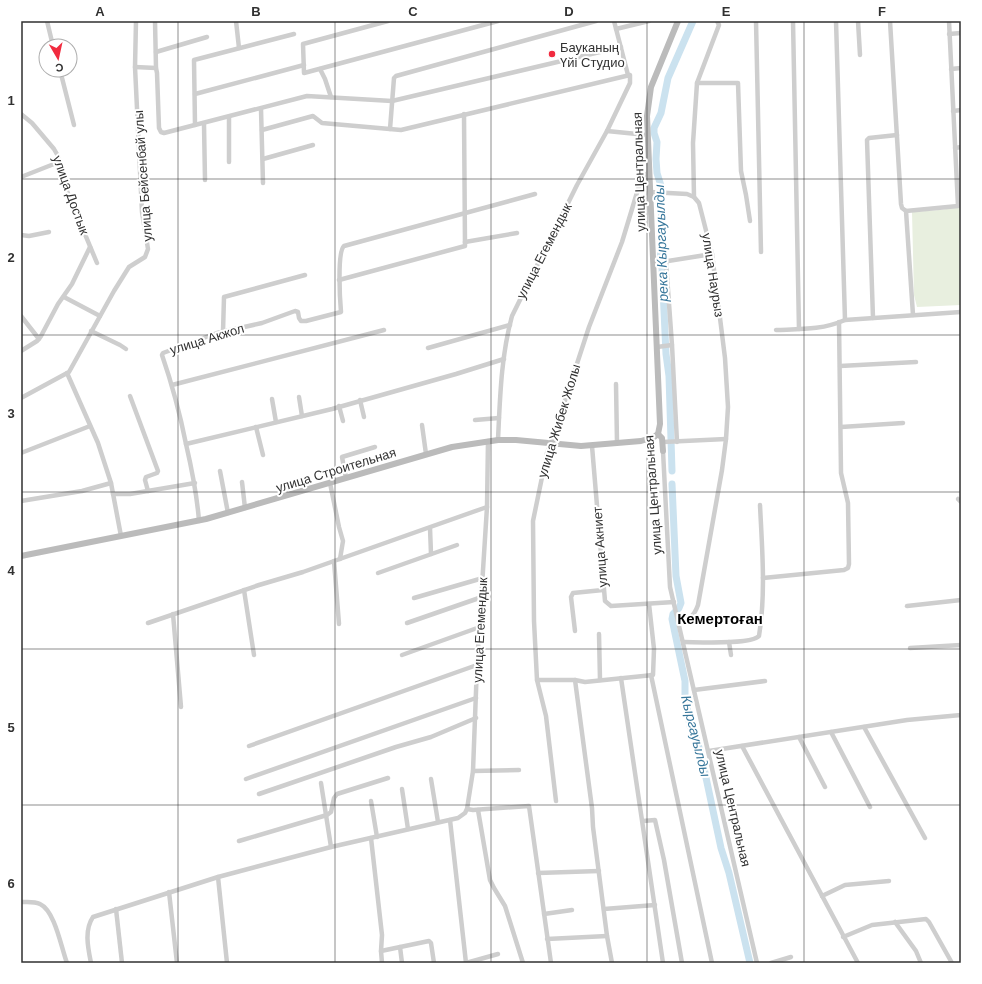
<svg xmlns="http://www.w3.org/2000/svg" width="982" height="984" font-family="Helvetica,sans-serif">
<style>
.green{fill:#e8efdf}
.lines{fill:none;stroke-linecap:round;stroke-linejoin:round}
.river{stroke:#cbe2ef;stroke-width:7}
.street{stroke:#cecece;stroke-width:4.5}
.secondary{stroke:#bbb;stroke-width:6}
.grid{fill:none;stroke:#313131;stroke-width:1;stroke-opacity:0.55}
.poi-dot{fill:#f12b3f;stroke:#fff;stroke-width:1.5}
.labels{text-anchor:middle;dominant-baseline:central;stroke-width:4;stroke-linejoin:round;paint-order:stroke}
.poi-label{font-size:13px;fill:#313131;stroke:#fff;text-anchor:start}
.street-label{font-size:13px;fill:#313131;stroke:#fff}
.water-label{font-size:14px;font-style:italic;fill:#38779b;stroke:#fff}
.quarter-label{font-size:15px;font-weight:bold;fill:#000;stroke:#fff}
.neatline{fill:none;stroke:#313131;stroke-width:1.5}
.grid-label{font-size:13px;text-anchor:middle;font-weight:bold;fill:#313131}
</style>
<rect width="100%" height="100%" fill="#fff"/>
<path class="green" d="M961 207V305L917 307 914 295 912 212 939 210Z"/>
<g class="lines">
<g class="river">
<path d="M672 471 669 376 666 354 662 267 660 260 663 232 661 203 662 189 657 173 656 159 657 142 654 133V128L661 113 668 78 693 21"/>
<path d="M672 484 676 576 681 603 679 608 673 614 672 619 685 681V695L690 726 695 733 702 759 721 848 729 873 750 963"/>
</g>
<g class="street">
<path d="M47 21 53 46"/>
<path d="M155 21 156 68 157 73 159 128 161 132 164 133 307 96 392 101 621 47"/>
<path d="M236 21 239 48"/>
<path d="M388 21 303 44 304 73 498 21"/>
<path d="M614 21 628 75"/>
<path d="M756 21 761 252"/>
<path d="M793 21 799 329"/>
<path d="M836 21 845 320"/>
<path d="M858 21 860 55"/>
<path d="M890 21 901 204 902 208 906 211 913 315"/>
<path d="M616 29 649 21"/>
<path d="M949 34 961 33"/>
<path d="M156 52 207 37"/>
<path d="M135 67 156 68"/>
<path d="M320 69 325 79 331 97"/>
<path d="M951 69 961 68"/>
<path d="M60 70 74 125"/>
<path d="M697 83H738L741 171 746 195 750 221"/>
<path d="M195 94 304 65"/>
<path d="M261 109 263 183"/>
<path d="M953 111 961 110"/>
<path d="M21 114 32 123 54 149 58 156 67 191 97 263"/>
<path d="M229 117V162"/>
<path d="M204 124 205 180"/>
<path d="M195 125 194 60 294 34"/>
<path d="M390 129 394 78 396 76 596 21"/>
<path d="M262 130 313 116 322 123 401 130 630 75V83L607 131 577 185 512 316C501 356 500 398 498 440"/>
<path d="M607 131 647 135"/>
<path d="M955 148 961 147"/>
<path d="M263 159 313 145"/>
<path d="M21 177 59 162"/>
<path d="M650 192 687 194 694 197"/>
<path d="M906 211 958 206 949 21"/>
<path d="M21 235 29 236 49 232"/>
<path d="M465 242 517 233"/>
<path d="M339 280 465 246 464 114"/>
<path d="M64 297 100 316"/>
<path d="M21 316 39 339"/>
<path d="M873 318 867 140 869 138 897 135"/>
<path d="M776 330C801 329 822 330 845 320L961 312"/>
<path d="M91 331 120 345 126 349"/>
<path d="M223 332 224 297 305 275"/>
<path d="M657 347 672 345"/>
<path d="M428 348 510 325"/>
<path d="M21 351 37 341 41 336 58 304 72 284 90 247"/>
<path d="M840 366 916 362"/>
<path d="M67 373 98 443 111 483 121 536"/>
<path d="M616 384 617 443"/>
<path d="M172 385 384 330"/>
<path d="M130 396 158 471 157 473 146 477 145 480 148 491"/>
<path d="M299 397 302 416"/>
<path d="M21 398 69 372 114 291 129 267 145 257 148 249 142 212 135 67 136 21"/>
<path d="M272 399 276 422"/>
<path d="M360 400 364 417"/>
<path d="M339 406 343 421"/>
<path d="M475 420 499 418"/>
<path d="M422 425 426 454"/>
<path d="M256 427 263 455"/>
<path d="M841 427 903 423"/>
<path d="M663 442 726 439"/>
<path d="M677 442 672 345 666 262 668 261 712 254"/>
<path d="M186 444 332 409 456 374 504 359"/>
<path d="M592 446 605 601 611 606 674 602"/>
<path d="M663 451 670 587 757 963"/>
<path d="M21 453 90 426"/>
<path d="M220 471 228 513"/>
<path d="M346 478 342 457 375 447"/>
<path d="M242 482 245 508"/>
<path d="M330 483 339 527 343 541 340 559"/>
<path d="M113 494H130L195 483"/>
<path d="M958 499 961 502"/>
<path d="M21 501 82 491 111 483"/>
<path d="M199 521C197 495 192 470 186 444 180 414 172 384 162 355L163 353 217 333 262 323 295 311 298 312 299 318 301 321H306L341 312C340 301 337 252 344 246L535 194"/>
<path d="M430 528 431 554"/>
<path d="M334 561 339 624"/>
<path d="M378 573 457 545"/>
<path d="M763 578 844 570 848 568 849 564 848 503 841 473 839 322"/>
<path d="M244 590 254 655"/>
<path d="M414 598 483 578"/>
<path d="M907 606 961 600"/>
<path d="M173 614 181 707"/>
<path d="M679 622C690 619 694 616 698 605L722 470 726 439 728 407 725 358 712 254 699 203 694 197 693 143 697 83 719 25 717 21"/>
<path d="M148 623 259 585 303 572 487 507"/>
<path d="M407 623 482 597"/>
<path d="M575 631 571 597 573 593 603 590"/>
<path d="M599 634 600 680"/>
<path d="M684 642C697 642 751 645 759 636 766 593 762 548 760 505"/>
<path d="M729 642 731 655"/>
<path d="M910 648 961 645"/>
<path d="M402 655 480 627"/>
<path d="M651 675 712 963"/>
<path d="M621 678 663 963"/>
<path d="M537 680H575L585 682 653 675 654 649 649 604"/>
<path d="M575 680 592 808 593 827 607 936 612 963"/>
<path d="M694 690 765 681"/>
<path d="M864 727 925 838"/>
<path d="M831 732 870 807"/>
<path d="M799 737 825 787"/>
<path d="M249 746 477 665"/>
<path d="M742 746 858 963"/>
<path d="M709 751 907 720 961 715"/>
<path d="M473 771 519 770"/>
<path d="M246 779 476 698"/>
<path d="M431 779 438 822"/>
<path d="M321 783 331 847"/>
<path d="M402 789 408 829"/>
<path d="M259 794 396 747 431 737 476 718"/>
<path d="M371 801 377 837"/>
<path d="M556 801 546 716 537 680 534 621 533 521 547 453 551 443 589 327 622 242 639 186 649 171"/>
<path d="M467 809 473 810 529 806 551 963"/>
<path d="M478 810 490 880 494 888 505 906 523 963"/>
<path d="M450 820 466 963"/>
<path d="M643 821 655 820 664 860 682 963"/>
<path d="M371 838 382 935 381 951 382 963"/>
<path d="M239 841 327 815 331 812 334 798 337 794 388 778"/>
<path d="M538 873 599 871"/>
<path d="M218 877 227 963"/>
<path d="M169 892 177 963"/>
<path d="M822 896 845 885 889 881"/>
<path d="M21 902C27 902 34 901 40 904 55 911 61 947 67 963"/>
<path d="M116 909 122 963"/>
<path d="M604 909 655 905"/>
<path d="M544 914 572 910"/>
<path d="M895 922 916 951 921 963"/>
<path d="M843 937 872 925 926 919 929 922 952 963"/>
<path d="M547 939 607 936"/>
<path d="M400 947 402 963"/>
<path d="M381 951 429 941 431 943 434 963"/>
<path d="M91 963C88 948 84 930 93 917L218 877 331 847 458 818 465 813 467 809 473 771 477 665 487 507 488 441"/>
<path d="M466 963 498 954"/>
<path d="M771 963 791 957"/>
</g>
<g class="secondary">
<path d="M658 434 662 438 663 451"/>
<path d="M21 556 206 519 452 447 498 440H516L581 446 641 441 654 437 658 434 660 424 647 116 651 87 678 21"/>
</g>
</g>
<path class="grid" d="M178 21V963M335 21V963M491 21V963M647 21V963M804 21V963M21 179H961M21 335H961M21 492H961M21 649H961M21 805H961"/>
<circle class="poi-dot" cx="552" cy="54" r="4"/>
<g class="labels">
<g class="poi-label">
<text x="560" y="47">Бауканың<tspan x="560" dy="15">Үйі Студио</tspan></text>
</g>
<g class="street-label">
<text transform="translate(639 172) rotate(-92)">улица Центральная</text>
<text transform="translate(143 176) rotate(-94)">улица Бейсенбай улы</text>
<text transform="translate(71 195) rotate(70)">улица Достык</text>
<text transform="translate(544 251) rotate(-63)">улица Егемендык</text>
<text transform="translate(713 275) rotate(81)">улица Наурыз</text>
<text transform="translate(207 339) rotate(-17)">улица Акжол</text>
<text transform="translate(559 421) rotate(-73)">улица Жибек Жолы</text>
<text transform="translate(336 470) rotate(-17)">улица Строительная</text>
<text transform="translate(653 495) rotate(-94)">улица Центральная</text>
<text transform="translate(600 547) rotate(-94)">улица Акниет</text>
<text transform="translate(480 630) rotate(-87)">улица Егемендык</text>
<text transform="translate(733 808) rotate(77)">улица Центральная</text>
</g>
<g class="water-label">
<text transform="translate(661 243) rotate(-92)">река Кыргауылды</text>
<text transform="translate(696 736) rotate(76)">Кыргауылды</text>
</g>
<g class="quarter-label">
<text x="720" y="618">Кемертоған</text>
</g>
</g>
<rect width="982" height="984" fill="none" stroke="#ffffff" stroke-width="44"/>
<g transform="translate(58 58) rotate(171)"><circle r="19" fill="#ffffff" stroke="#adadad"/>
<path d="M0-3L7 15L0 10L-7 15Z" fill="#f12b3f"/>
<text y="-6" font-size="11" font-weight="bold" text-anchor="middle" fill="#313131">С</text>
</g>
<rect x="22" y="22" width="938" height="940" class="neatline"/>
<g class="grid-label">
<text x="100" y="16">A</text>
<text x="256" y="16">B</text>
<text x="413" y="16">C</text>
<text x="569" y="16">D</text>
<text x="726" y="16">E</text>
<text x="882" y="16">F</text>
<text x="11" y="105">1</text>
<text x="11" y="262">2</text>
<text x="11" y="418">3</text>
<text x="11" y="575">4</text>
<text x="11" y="732">5</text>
<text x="11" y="888">6</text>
</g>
</svg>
